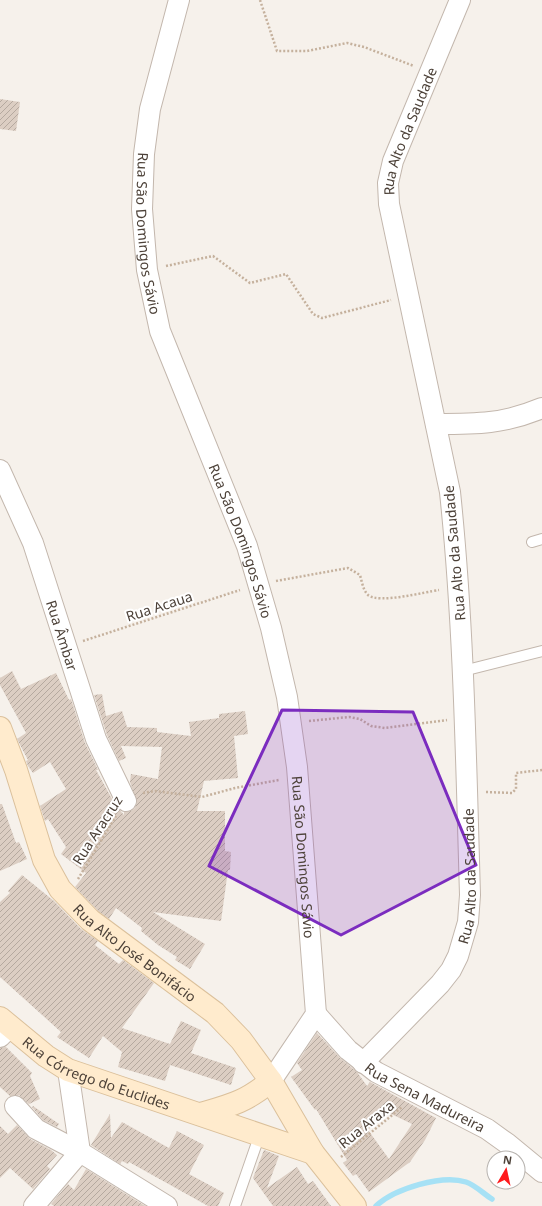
<svg xmlns="http://www.w3.org/2000/svg" width="542" height="1206" font-family="'Noto Sans',sans-serif">
<style>
.lines{fill:none;stroke-linecap:round;stroke-linejoin:round}
.stream{stroke:#a6e1f5;stroke-width:5.5}
.building{fill:url(#building-hatch);fill-rule:evenodd}
.lane-casing{stroke:#c3b7ad;stroke-width:12}
.street-casing{stroke:#c3b7ad;stroke-width:22}
.secondary-casing{stroke:#dbc09b;stroke-width:24}
.path{stroke:#c5b19d;stroke-width:2.5;stroke-dasharray:2 2;stroke-linecap:butt}
.lane{stroke:#fff;stroke-width:10}
.street{stroke:#fff;stroke-width:20}
.secondary{stroke:#ffebcd;stroke-width:22}
.marked{fill:#7b2cbf;fill-opacity:0.2;stroke:#7b2cbf;stroke-width:3;stroke-linejoin:round}
.labels{text-anchor:middle;dominant-baseline:central;stroke-width:4;stroke-linejoin:round;paint-order:stroke}
.street-label{font-size:14px;fill:#4c4138;stroke:#fff}
</style>
<defs>
<pattern id="building-hatch" width="6" height="6" patternUnits="userSpaceOnUse"><rect width="6" height="6" fill="#dccec3"/><path d="M-1 1l2-2M0 6l6-6M5 7l2-2" fill="none" stroke="#b5a99f"/></pattern>
</defs>
<rect width="100%" height="100%" fill="#f6f1eb"/>
<g class="lines">
<path class="stream" d="M376 1206C394 1189 442 1174 466 1182 475 1185 484 1194 492 1199"/>
</g>
<g class="building">
<path d="M0 99 20 102 16 131 0 129Z"/>
<path d="M12 671 21 689 56 673 69 700 71 699 85 743 98 770H96L116 806 124 815V812L131 811 135 808 137 802 130 782 131 774 158 779 162 747 121 746 126 758 119 761 107 735 94 695 102 694 106 716 122 711 127 727 157 728V732L191 736 189 722 219 718V714L245 711 248 734 234 736 238 778 204 781 197 811H225V851L231 852 230 870H228L221 921 153 912 205 944 190 969 175 960 177 957 158 945 141 931 142 928 116 908 109 919 98 911 75 887 86 873 61 854 66 847 48 819 45 821 40 806 66 789 50 762 33 773 28 766 26 761 28 760 17 739 26 733 0 685V678Z"/>
<path d="M0 804H2L16 843 19 842 27 859 0 871Z"/>
<path d="M22 875 54 901 81 929 98 941 95 945 119 964 123 960 154 983 122 1028 170 1044 181 1021 201 1030 191 1053 236 1068 231 1085 170 1065 165 1081 118 1067 122 1052 103 1036 89 1058 57 1037 61 1032 0 977V902L10 893 8 891Z"/>
<path d="M317 1033 340 1058 357 1072 367 1086 370 1082 436 1118 425 1140 410 1162 369 1192 356 1174 353 1176 343 1163 347 1160 316 1109 315 1110 291 1077 302 1070 297 1063ZM387 1112 412 1124 389 1159 368 1130Z"/>
<path d="M6 1047 32 1073 30 1076 40 1099 29 1104 19 1095 10 1096 0 1087V1048Z"/>
<path d="M33 1106 59 1124 57 1127 43 1120 32 1107Z"/>
<path d="M110 1114 111 1138 122 1122 169 1148 177 1131 204 1145 189 1174 224 1193 218 1206H208L129 1162 128 1164 122 1161 120 1164 91 1145Z"/>
<path d="M17 1125 30 1139 51 1150 57 1155 47 1166 50 1169 33 1189 10 1168 0 1178V1126L8 1134Z"/>
<path d="M264 1150 279 1156 267 1188 297 1167 308 1184 313 1181 331 1206H273L253 1178Z"/>
<path d="M86 1169 145 1206H54L51 1204 68 1184 74 1190Z"/>
</g>
<g class="lines">
<defs>
<g id="lane">
<path d="M532 542 542 539"/>
<path d="M463 671 542 651"/>
<path d="M235 1206 260 1134"/>
</g>
<g id="street">
<path id="s1" d="M179 0 150 109 144 154 142 209 147 270 160 331 247 546 271 628 287 697 297 767 316 1014 271 1081"/>
<path d="M436 424C477 424 504 424 542 408"/>
<path id="s2" d="M0 470 33 543 96 739 126 801"/>
<path id="s3" d="M316 1014 348 1050 376 1072 487 1129 508 1144 542 1172"/>
<path d="M0 1037 10 1027"/>
<path id="s4" d="M363 1063 440 984 451 970 458 956 468 922 470 895C466 761 464 626 450 492L389 204 388 183 393 161 460 0"/>
<path d="M68 1070 80 1152"/>
<path d="M15 1106 36 1129 80 1152 167 1206"/>
<path d="M34 1206 80 1152"/>
</g>
<g id="secondary">
<path id="s5" d="M0 728 16 770 44 860 60 889 90 920 215 1013 241 1040 271 1081 313 1153 355 1206"/>
<path id="s6" d="M0 1018 46 1056 68 1070 313 1153"/>
<path d="M201 1114C232 1105 245 1102 271 1081"/>
</g>
</defs>
<use href="#lane" class="lane-casing"/>
<use href="#street" class="street-casing"/>
<use href="#secondary" class="secondary-casing"/>
<g class="path">
<path d="M260 0 277 51H307L347 43 364 47 414 66"/>
<path d="M166 266 213 256 250 283 286 274 313 314 322 318 391 300"/>
<path d="M276 581 348 568 360 575C362 582 363 590 368 595 379 604 425 592 439 590"/>
<path d="M83 641 240 590"/>
<path d="M309 721 349 717 360 719 371 726 385 728 447 720"/>
<path d="M486 792 512 793 516 789V773L542 770"/>
<path d="M143 793 155 791 202 797 235 788 279 780"/>
<path d="M78 879 116 816"/>
<path d="M341 1157 402 1107"/>
</g>
<use href="#lane" class="lane"/>
<use href="#street" class="street"/>
<use href="#secondary" class="secondary"/>
</g>
<path class="marked" d="M282 710 413 712 476 865 341 935 209 866Z"/>
<g class="labels">
<g class="street-label">
<text stroke="none"><textPath href="#s4" startOffset="981">Rua Alto da Saudade</textPath></text>
<text stroke="none"><textPath href="#s1" startOffset="238">Rua São Domingos Sávio</textPath></text>
<text stroke="none"><textPath href="#s1" startOffset="562">Rua São Domingos Sávio</textPath></text>
<text transform="translate(454 553) rotate(-95)">Rua Alto da Saudade</text>
<text transform="translate(159 606) rotate(-18)">Rua Acaua</text>
<text stroke="none"><textPath href="#s2" startOffset="177">Rua Âmbar</textPath></text>
<text transform="translate(97 830) rotate(-57)">Rua Aracruz</text>
<text stroke="none"><textPath href="#s1" startOffset="886">Rua São Domingos Sávio</textPath></text>
<text stroke="none"><textPath href="#s4" startOffset="225">Rua Alto da Saudade</textPath></text>
<text stroke="none"><textPath href="#s5" startOffset="271">Rua Alto José Bonifácio</textPath></text>
<text stroke="none"><textPath href="#s6" startOffset="113">Rua Córrego do Euclides</textPath></text>
<text stroke="none"><textPath href="#s3" startOffset="139">Rua Sena Madureira</textPath></text>
<text transform="translate(366 1124) rotate(-39)">Rua Araxa</text>
</g>
</g>
<g transform="translate(506 1170) rotate(9)"><circle r="19" fill="#ffffff" stroke="#b7b3af"/>
<path d="M0-3L7 15L0 10L-7 15Z" fill="#ff1a1c"/>
<text y="-6" font-size="11" font-weight="bold" text-anchor="middle" fill="#4c4138">N</text>
</g>
</svg>
